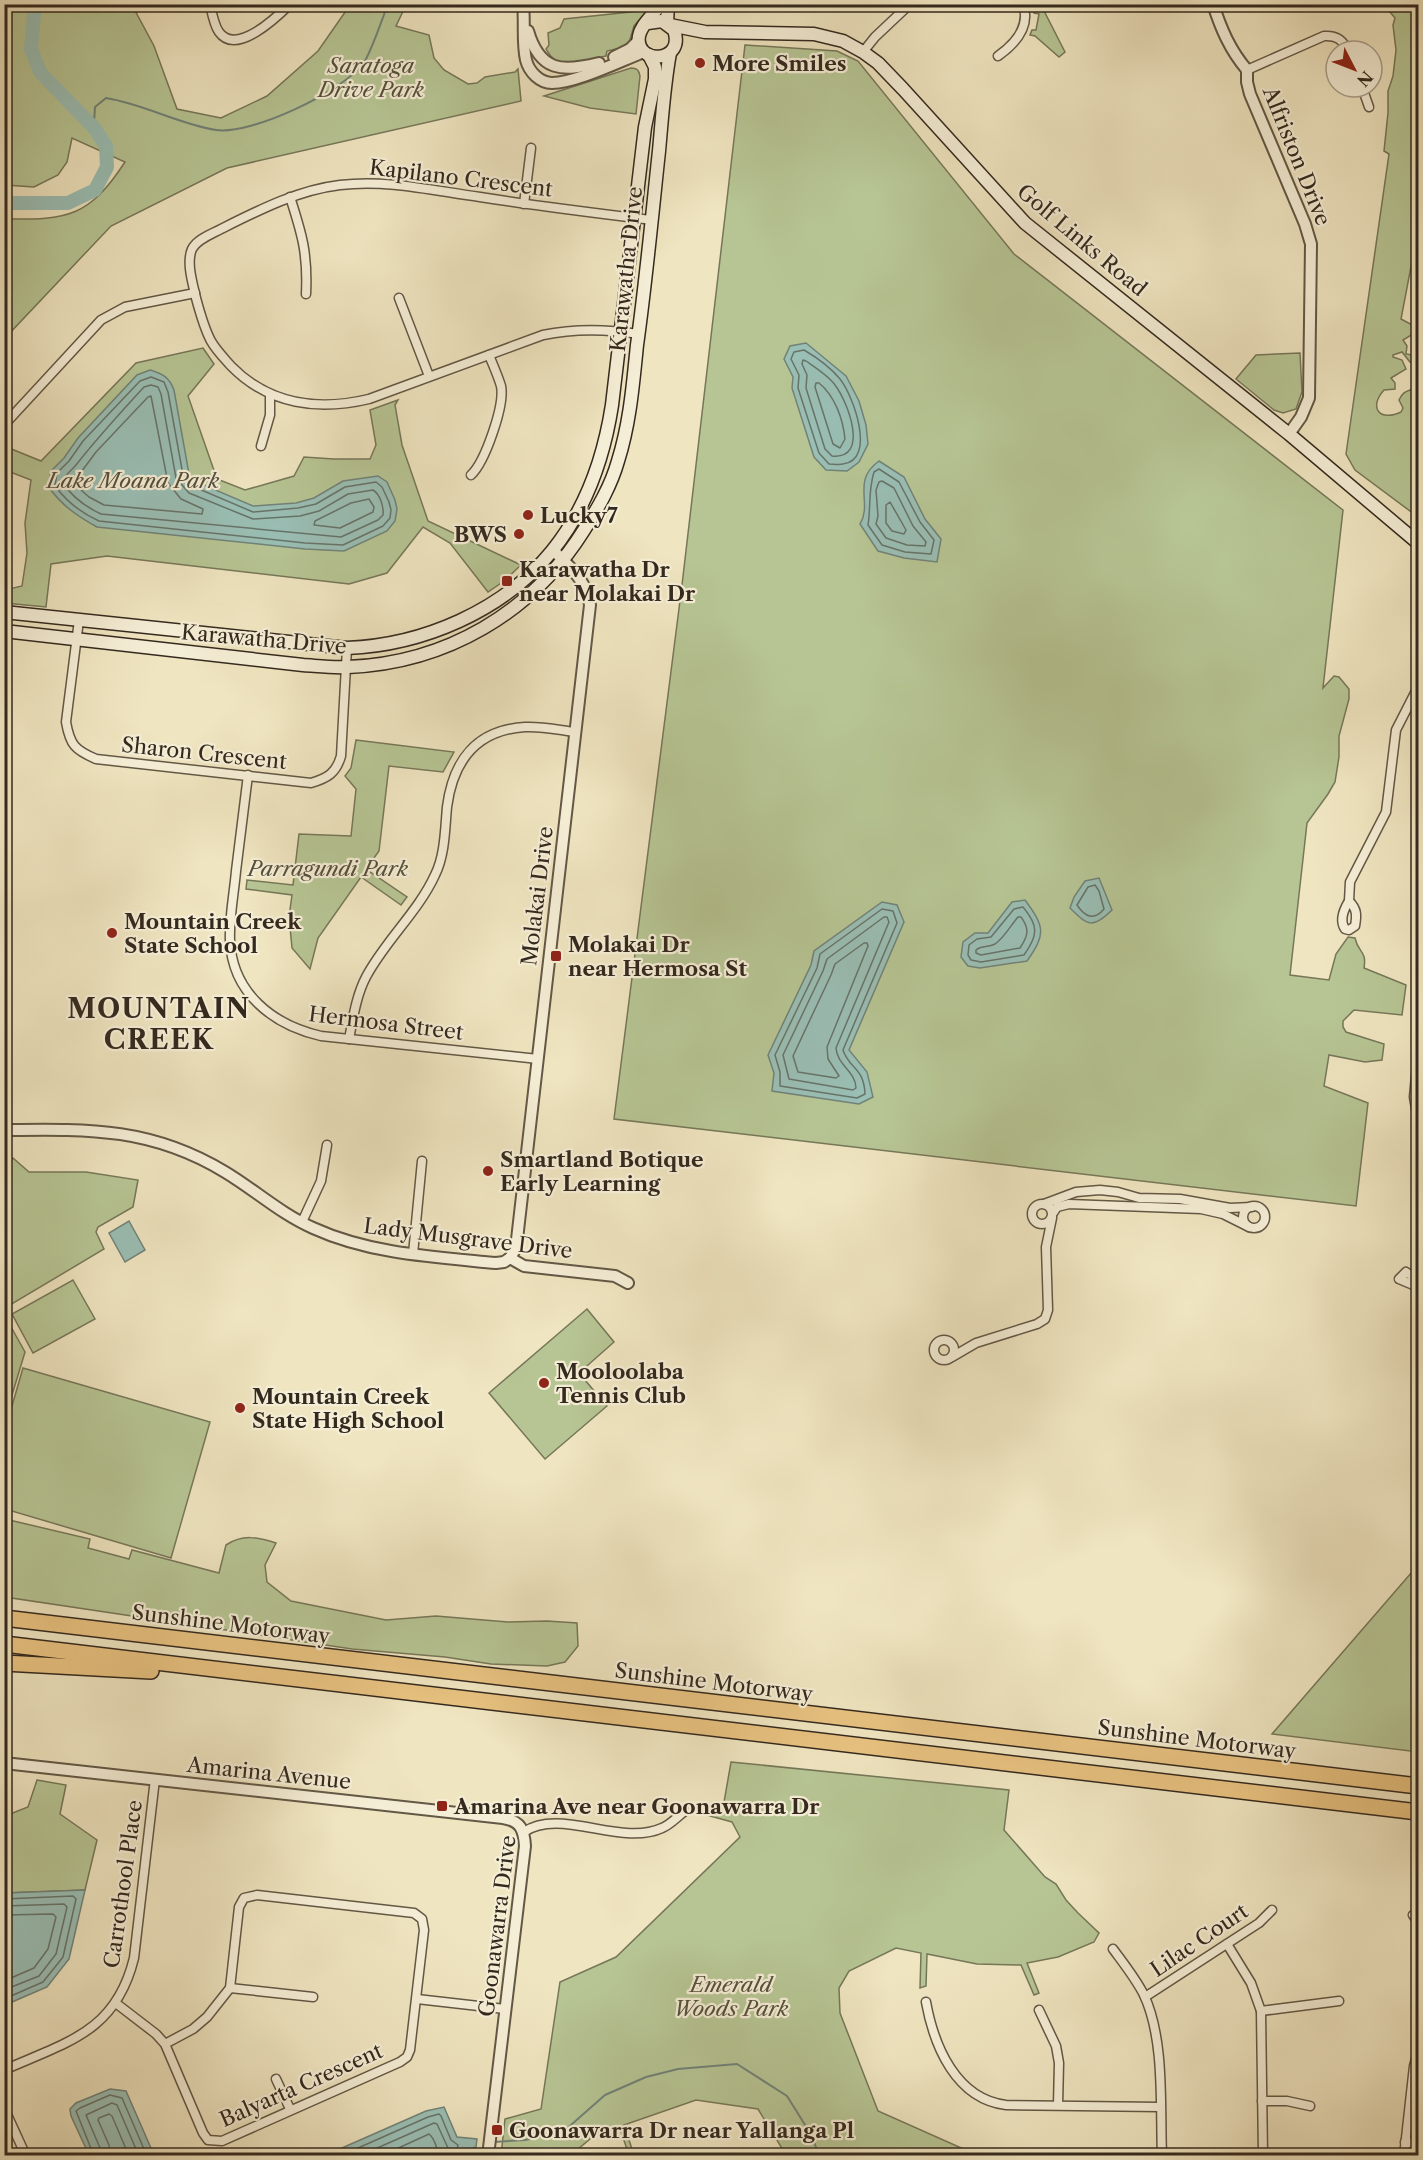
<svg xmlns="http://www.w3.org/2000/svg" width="1423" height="2160" font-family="'Libre Caslon Text',serif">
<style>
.green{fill:#b7c594;stroke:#767759;stroke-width:1.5}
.water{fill:#9abfb5;stroke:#718379;stroke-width:1.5}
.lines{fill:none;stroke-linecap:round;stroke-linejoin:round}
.shore{stroke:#67746a;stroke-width:1.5}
.stream{stroke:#718379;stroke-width:2}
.river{stroke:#9abfb5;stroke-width:14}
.minor-casing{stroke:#635846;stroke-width:11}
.tertiary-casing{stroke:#635846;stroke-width:14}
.secondary-casing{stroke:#34291e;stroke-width:15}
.motorway-casing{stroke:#34291e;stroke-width:18}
.minor{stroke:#f5eed6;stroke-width:8}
.tertiary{stroke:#f5eed6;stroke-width:10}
.secondary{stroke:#f5eed6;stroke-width:12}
.motorway{stroke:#e8c280;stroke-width:15}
.poi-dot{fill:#8f2418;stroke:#f5eed6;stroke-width:2}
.labels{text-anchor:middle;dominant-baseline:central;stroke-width:4.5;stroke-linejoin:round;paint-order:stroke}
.poi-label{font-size:21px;font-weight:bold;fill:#34291e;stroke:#f5eed6;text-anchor:start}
.park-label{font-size:21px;font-style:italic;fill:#55503c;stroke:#f5eed6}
.street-label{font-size:21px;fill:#34291e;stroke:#f5eed6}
.district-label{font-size:27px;font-weight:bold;letter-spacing:1.5px;fill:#34291e;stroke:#f5eed6}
</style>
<rect width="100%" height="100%" fill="#efe5c0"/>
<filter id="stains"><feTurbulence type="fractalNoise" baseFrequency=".00333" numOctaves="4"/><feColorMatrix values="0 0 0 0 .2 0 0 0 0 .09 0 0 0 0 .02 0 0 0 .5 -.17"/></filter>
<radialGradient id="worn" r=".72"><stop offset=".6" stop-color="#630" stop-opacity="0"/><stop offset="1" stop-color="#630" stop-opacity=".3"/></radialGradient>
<g class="green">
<path d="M5 4 132 5 154 46 177 109 221 118 267 96 318 51 350 5H406L396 26 429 35 434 58 444 70 468 84 477 83 485 77 515 72 518 69 521 101 227 168 111 226 5 338V219C68 220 89 217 125 162L72 138 67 162 58 175 34 187 5 185Z"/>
<path d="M644 5H653L634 26 629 43 620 48 607 51 606 56C583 61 560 75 546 49L549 45 548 33 560 28 564 19 640 11Z"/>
<path d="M1033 5H1041L1065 52 1059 57 1035 36 1030 35 1032 30H1036L1039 14 1034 13Z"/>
<path d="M1384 5H1418V254L1413 256 1401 319 1418 328V331L1403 340 1407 346 1406 354 1412 355 1418 353V365L1410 362 1402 352 1393 355V357L1402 360 1406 369 1391 378 1395 383V389L1384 390C1368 408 1380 422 1401 412L1403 408 1399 400C1404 389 1409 392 1416 387L1415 376 1418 372V417L1416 421 1418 426V517L1355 470 1346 454 1389 154 1384 151 1388 113V91L1393 76 1396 50 1393 25 1395 18Z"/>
<path d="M745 45 837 51 858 61 1014 254 1343 510 1323 688 1334 676 1339 677 1349 689V699L1339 736V757L1335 782 1328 794 1307 823 1290 975 1329 980 1336 954 1348 937 1355 938C1358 953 1367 950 1364 968L1406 985 1402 1015 1354 1010 1343 1021V1027L1346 1032 1384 1044 1382 1060 1365 1062 1329 1055 1324 1086 1368 1103 1356 1206 614 1119 682 585Z"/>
<path d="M631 68C637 68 639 70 640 76L636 114 590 108 544 96Z"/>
<path d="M203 348 214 364 188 396 217 479 245 490 294 476 304 457 334 459H370L376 445 370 410 398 400 395 405 402 445 428 521 521 565 504 581 488 592 450 543 423 527 387 573 349 584 107 556 51 564 46 607 5 603V590L22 586 27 553 25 523 31 480 5 470 4 446 41 461 136 363Z"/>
<path d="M1300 353 1302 392 1296 409 1283 413 1274 410 1236 379 1256 355Z"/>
<path d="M356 740 454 752 443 772 389 766 379 851 366 869 407 897 401 905 361 877 318 938 310 969 292 948 289 917 292 895 246 889 247 880 293 885 299 834 351 836 356 789 345 776 351 768Z"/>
<path d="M13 1158 29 1172H86L138 1180 133 1207 98 1227 96 1232 104 1249 5 1308V1169Z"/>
<path d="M73 1280 95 1319 33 1353 12 1314Z"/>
<path d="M587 1309 614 1342 579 1373 607 1406 545 1459 489 1393Z"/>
<path d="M5 1316 25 1352 5 1418Z"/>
<path d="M23 1368 210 1422 171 1558 5 1509V1430Z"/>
<path d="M5 1519 90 1539 88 1548 129 1559 132 1550 219 1573 226 1545C243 1534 257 1537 276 1543L265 1565 267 1582 291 1601 386 1620 436 1616 508 1622 547 1621 577 1623 578 1646 565 1662 547 1666 491 1664 445 1657 352 1649 5 1597Z"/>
<path d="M1418 1565V1752L1272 1734Z"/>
<path d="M731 1762 1009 1790 1004 1830 1045 1877 1056 1884 1066 1900 1078 1913 1099 1933 1094 1942 1058 1957 1027 1963 1039 1993 1034 1995 1021 1965 977 1964 927 1954 926 1986 920 1988 921 1953 896 1948 849 1971 839 1988 840 2013 878 2111 977 2155H786L758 2109 696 2100 624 2125 634 2155H629L619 2126 596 2134 571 2155H501L505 2119 541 2109 560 1982 616 1957 740 1837 732 1822 699 1813 700 1807 723 1808Z"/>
<path d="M37 1780 66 1785 60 1814 97 1840 85 1890 5 1893V1816L28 1807Z"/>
</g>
<g class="water">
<path d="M806 343 846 376 859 401 866 425 868 444 859 462 847 471 826 470 814 457 792 388 793 377 784 359 790 346Z"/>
<path d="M150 370C163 374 169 377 174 390L189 474 194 481 253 506 296 503 314 498 343 481 378 476 387 482 395 500 397 509 395 521 387 531 344 551 305 549 97 527C77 516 61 505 48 486L51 471 64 458 78 438 137 375Z"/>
<path d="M879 461 904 477 925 519 941 539 937 562 904 558 878 551 860 524C873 503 851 481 879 461Z"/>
<path d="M1099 878 1112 910C1093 929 1088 926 1070 908L1074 897 1085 881Z"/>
<path d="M1025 900C1045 927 1046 934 1027 961L980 968 968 966 961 957 963 942 975 933H988L1012 902Z"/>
<path d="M882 902 897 905 904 922 849 1050 867 1072 873 1097 859 1104 772 1091 774 1073 768 1055 811 965 814 951Z"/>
<path d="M129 1221 145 1250 125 1262 109 1233Z"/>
<path d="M85 1890 69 1959 47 1987 5 2005V1893Z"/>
<path d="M110 2089 126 2091 154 2155H89L71 2116 70 2109 76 2103Z"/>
<path d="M444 2107 457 2137 477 2139 476 2147 461 2152 460 2155H326L426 2111Z"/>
</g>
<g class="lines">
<g class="shore">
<path d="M804 350C816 357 831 368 840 379 853 395 877 460 843 464 839 465 833 464 829 464L819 453 798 388 799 375 791 359 794 352Z"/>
<path d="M803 360 806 361C816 368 829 376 835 385 848 402 870 460 832 456L825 449 806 388 807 375 802 364Z"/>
<path d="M151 377 164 382 168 392 183 475 192 486 253 512 298 508 316 504 345 487 376 482 382 487 389 502 391 510 390 518 383 526 343 545 305 543 99 521C81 513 67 502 55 486L57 473 69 461 83 441 140 381Z"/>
<path d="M816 383H819C835 396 843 419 845 439L840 448 833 444 815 387Z"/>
<path d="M151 385 158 387 161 394 176 478 189 493 253 519 300 516 319 511 348 494 373 490C380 494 384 507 383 515L378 520 341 537 101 514C86 507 72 497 63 483 64 475 71 471 76 465 98 437 120 413 144 387Z"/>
<path d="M151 396 168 483 181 499 203 509 202 514 104 505 89 497 73 483 96 452 148 397Z"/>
<path d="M879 469 899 482 920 522 934 540 931 554 905 552 882 545 868 525C871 507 868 491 874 472Z"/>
<path d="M882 481 894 488 913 526 926 542 925 546 907 545 886 538 876 524 878 516 876 490 879 482Z"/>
<path d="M369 499 374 507 373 512 340 528 314 525 315 521 351 503Z"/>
<path d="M890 502 906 530 904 534 892 531 886 523V505Z"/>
<path d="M1095 885 1099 891 1104 909C1094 921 1085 917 1077 905L1088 887Z"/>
<path d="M1023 907C1039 926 1038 935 1024 955L981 962 971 960 968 955 969 945 977 939 991 937 1014 909Z"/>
<path d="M882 909 893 911 897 923 843 1050C849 1069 864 1067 865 1094L857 1098 780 1086V1072L775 1055 817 968 820 954Z"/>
<path d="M884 917H887L889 922 836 1048C837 1065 856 1072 856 1088L853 1090 789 1079 783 1055 823 971 827 959Z"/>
<path d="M1018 917H1021C1030 929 1028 936 1020 948L981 955 976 953V950C982 945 988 948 995 944 1004 938 1011 925 1018 917Z"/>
<path d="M864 943H867L868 946 827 1047 828 1059 839 1076 836 1078 798 1072 793 1056 831 975 835 964Z"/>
<path d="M4 1899 73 1896 76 1899 63 1957 43 1982 4 1999"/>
<path d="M4 1906 64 1904 67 1907 56 1954 39 1976 4 1990"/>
<path d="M4 1915 53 1914 56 1917 48 1949 34 1968 4 1981"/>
<path d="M94 2156 76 2111 80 2108 110 2095 122 2098 147 2156"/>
<path d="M101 2156 100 2148 86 2115 112 2103 117 2105 139 2156"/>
<path d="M110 2156 109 2145 98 2120 99 2118 109 2114 112 2116 129 2156"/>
<path d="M340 2156 428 2117 439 2114 441 2116 451 2140 458 2145 455 2156"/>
<path d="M359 2156 434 2123 437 2124 448 2148 447 2156"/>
<path d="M381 2156 429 2134C434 2138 438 2149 438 2156"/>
</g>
<g class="stream">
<path d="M97 132 94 122 95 107 106 98C144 104 178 124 216 130 252 135 341 92 363 64 371 53 382 19 388 4"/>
<path d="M493 2142 525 2140 563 2132 605 2095 646 2077 678 2069 737 2064 787 2096 812 2136 819 2156"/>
</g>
<path class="river" d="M4 203H68L95 190 107 167 106 146 95 129 40 72 31 49 35 4"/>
<defs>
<g id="minor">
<path d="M210 4C212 13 214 25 219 32 236 56 276 18 290 4"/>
<path d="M470 6 472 4"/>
<path d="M863 52 875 37 910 4"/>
<path d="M998 56C1015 44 1031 27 1023 4"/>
<path d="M1247 70 1324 36C1337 35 1342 40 1349 51"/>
<path d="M1362 87 1369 107"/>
<path d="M290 197C302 234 308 254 306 294"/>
<path d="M524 204 531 148"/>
<path d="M399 298 429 376"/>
<path d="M639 334C606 329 576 328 543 335L369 399C319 411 269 405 231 366 224 358 216 350 211 341 204 328 200 313 196 298 193 284 186 263 192 249 197 239 212 234 221 229 259 210 298 190 340 185 387 179 435 191 480 197 537 206 595 213 652 220"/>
<path d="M4 425 101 320 125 307 195 293"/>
<path d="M261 446 270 415V394"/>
<path d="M471 475C485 462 505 405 501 386 498 376 493 365 489 355"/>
<path d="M79 620 66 722C70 745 75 750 96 759L311 783C328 778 336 773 341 756L347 648"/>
<path d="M248 775C244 807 240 839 236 871 234 894 229 918 230 940 232 993 273 1025 321 1036L538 1059"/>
<path d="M1349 901 1350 882 1386 812 1396 730 1418 687"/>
<path d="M1349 901C1357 909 1357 915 1355 926L1349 930 1345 929C1339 920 1344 909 1349 901Z"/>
<path d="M349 1039C353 1019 356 996 366 977 385 941 418 912 435 875 445 855 445 829 447 807 453 761 476 730 525 727 541 726 559 730 575 732"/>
<path d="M1418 1054 1414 1097 1418 1120"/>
<circle cx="1042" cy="1214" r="10"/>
<path d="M1044 1204 1076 1192 1100 1190 1118 1192 1139 1198 1180 1199 1230 1208 1252 1207"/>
<circle cx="1254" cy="1217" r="11"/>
<path d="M1053 1213 1057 1207 1069 1204 1201 1209 1223 1214 1249 1227"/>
<path d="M302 1222 321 1181 327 1145"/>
<path d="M413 1254 422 1161"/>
<path d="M1418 1280 1406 1272 1399 1279 1418 1287"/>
<circle cx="944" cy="1350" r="10"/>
<path d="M952 1357 976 1343 1037 1324 1045 1319 1048 1310 1046 1247 1052 1218"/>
<path d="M524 1832C560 1807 621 1847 662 1828 670 1825 678 1816 685 1811"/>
<path d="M1413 1915 1418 1922"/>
<path d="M1227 1944 1251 1983 1261 2011 1263 2156"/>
<path d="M1113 1949C1124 1964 1136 1979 1144 1995 1165 2040 1160 2106 1162 2156"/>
<path d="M230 1988 313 1997"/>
<path d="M1145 1997 1259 1923 1272 1910"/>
<path d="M417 1999 505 2009"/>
<path d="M926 2002C934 2046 956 2099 1006 2105L1160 2107"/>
<path d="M117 2004 156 2034 165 2044 203 2133 208 2140 222 2141 400 2062 407 2057 410 2050 424 1930 422 1919 414 1913 257 1895 244 1898 239 1907 230 1988 207 2017 193 2029 165 2044"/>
<path d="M1039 2010 1056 2046 1059 2063 1058 2105"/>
<path d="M1261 2011 1339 2001"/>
<path d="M4 2070C67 2042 116 2032 134 1958L155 1779"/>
<path d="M276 2079 290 2109"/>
<path d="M1262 2101H1287L1310 2106"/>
<path d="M4 2108 26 2156"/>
<path d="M1405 2142 1418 2144"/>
<path d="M1404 2156 1414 2066 1418 2052"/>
</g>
<g id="tertiary">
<path d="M523 4C525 22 522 43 526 60 529 72 540 83 552 83 576 83 620 61 644 52"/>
<path d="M1213 4C1221 29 1230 50 1247 70V82L1250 94 1305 224 1311 244 1309 398 1301 417 1289 434"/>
<path d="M528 31C540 72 562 72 599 63"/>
<path d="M614 57 630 49 639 40"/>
<path d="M4 1130C87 1129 151 1127 225 1172 255 1190 281 1214 313 1228 370 1254 434 1257 496 1263L504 1262 510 1258"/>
<path d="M510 1258 516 1248 590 605C587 581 569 566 553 550"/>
<path d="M510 1258 524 1266 615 1276 628 1283"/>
<path d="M4 1763 503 1818C521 1821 524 1830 525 1846L488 2156"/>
</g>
<g id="secondary">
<path d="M648 23 662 21 674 30C686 64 634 65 639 36 641 24 654 15 660 4"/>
<path d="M667 23 668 4"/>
<path d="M670 25 705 32 814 34 843 41 863 52 878 63 903 89 1025 223 1289 434 1418 543"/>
<path d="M4 612 347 648C423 645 503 611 552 551 586 509 604 457 612 405L645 127 655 79V67L649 55"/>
<path d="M4 631 303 665C318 666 333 668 348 667 446 663 532 613 584 530 598 508 611 486 618 461 630 423 633 384 637 345 646 281 652 216 659 151 662 119 664 85 670 53"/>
</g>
<g id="motorway">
<path d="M4 1618 1418 1786"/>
<path d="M4 1644 1418 1812"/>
<path d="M4 1663 151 1671"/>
</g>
</defs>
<use href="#minor" class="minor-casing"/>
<use href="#tertiary" class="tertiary-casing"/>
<use href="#secondary" class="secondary-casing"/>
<use href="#motorway" class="motorway-casing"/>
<use href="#minor" class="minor"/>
<use href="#tertiary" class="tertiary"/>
<use href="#secondary" class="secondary"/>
<use href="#motorway" class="motorway"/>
</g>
<g class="poi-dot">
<circle cx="700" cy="63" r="6"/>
<circle cx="528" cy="515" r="6"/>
<circle cx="519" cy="534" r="6"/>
<rect x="501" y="575" width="12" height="12" rx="3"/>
<circle cx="112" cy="933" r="6"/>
<rect x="550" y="950" width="12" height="12" rx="3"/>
<circle cx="488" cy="1171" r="6"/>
<circle cx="544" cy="1383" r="6"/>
<circle cx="240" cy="1408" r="6"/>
<rect x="436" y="1800" width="12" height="12" rx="3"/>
<rect x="491" y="2124" width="12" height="12" rx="3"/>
</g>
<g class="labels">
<g class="poi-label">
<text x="712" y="63">More Smiles</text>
<text x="540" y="515">Lucky7</text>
<text x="507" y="534" text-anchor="end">BWS</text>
<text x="519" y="569">Karawatha Dr<tspan x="519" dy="24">near Molakai Dr</tspan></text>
<text x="124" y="921">Mountain Creek<tspan x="124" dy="24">State School</tspan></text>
<text x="568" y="944">Molakai Dr<tspan x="568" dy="24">near Hermosa St</tspan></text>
<text x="500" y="1159">Smartland Botique<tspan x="500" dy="24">Early Learning</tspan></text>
<text x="556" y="1371">Mooloolaba<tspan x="556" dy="24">Tennis Club</tspan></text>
<text x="252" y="1396">Mountain Creek<tspan x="252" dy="24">State High School</tspan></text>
<text x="454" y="1806">Amarina Ave near Goonawarra Dr</text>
<text x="509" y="2130">Goonawarra Dr near Yallanga Pl</text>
</g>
<g class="park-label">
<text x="371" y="65">Saratoga<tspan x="371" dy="24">Drive Park</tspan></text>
<text x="133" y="480">Lake Moana Park</text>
<text x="328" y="868">Parragundi Park</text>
<text x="731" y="1984">Emerald<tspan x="731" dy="24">Woods Park</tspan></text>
</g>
<g class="street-label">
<text transform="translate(1297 156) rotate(68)">Alfriston Drive</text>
<text transform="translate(461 178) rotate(7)">Kapilano Crescent</text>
<text transform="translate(1082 240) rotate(40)">Golf Links Road</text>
<text transform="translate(626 269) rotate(-84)">Karawatha Drive</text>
<text transform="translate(264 639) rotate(5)">Karawatha Drive</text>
<text transform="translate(204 753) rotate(6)">Sharon Crescent</text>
<text transform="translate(537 896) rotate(-83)">Molakai Drive</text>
<text transform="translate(386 1023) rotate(7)">Hermosa Street</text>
<text transform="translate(468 1238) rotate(7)">Lady Musgrave Drive</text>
<text transform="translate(231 1624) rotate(7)">Sunshine Motorway</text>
<text transform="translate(714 1682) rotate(7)">Sunshine Motorway</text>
<text transform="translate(1197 1739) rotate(7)">Sunshine Motorway</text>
<text transform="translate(269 1773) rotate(6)">Amarina Avenue</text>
<text transform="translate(123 1884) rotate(-82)">Carrothool Place</text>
<text transform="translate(497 1926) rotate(-83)">Goonawarra Drive</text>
<text transform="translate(1199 1940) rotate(-34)">Lilac Court</text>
<text transform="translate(301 2085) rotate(-24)">Balyarta Crescent</text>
</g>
<g class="district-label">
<text x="159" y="1008">MOUNTAIN<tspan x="159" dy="31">CREEK</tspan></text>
</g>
</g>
<rect width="1423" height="2160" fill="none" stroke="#efe5c0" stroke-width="24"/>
<rect x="6" y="6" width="1411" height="2148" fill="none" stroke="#34291e" stroke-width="3"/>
<rect x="12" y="12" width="1399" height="2136" fill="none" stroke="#34291e" stroke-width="1.5"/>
<g transform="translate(1354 69) rotate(132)"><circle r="28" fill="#f5eed6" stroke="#a89f8c" stroke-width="1.5"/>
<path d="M0-4.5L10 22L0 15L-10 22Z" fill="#8f2418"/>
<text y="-9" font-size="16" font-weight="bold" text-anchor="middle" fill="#34291e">N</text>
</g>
<rect width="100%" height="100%" filter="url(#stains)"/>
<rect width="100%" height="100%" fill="url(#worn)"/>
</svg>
